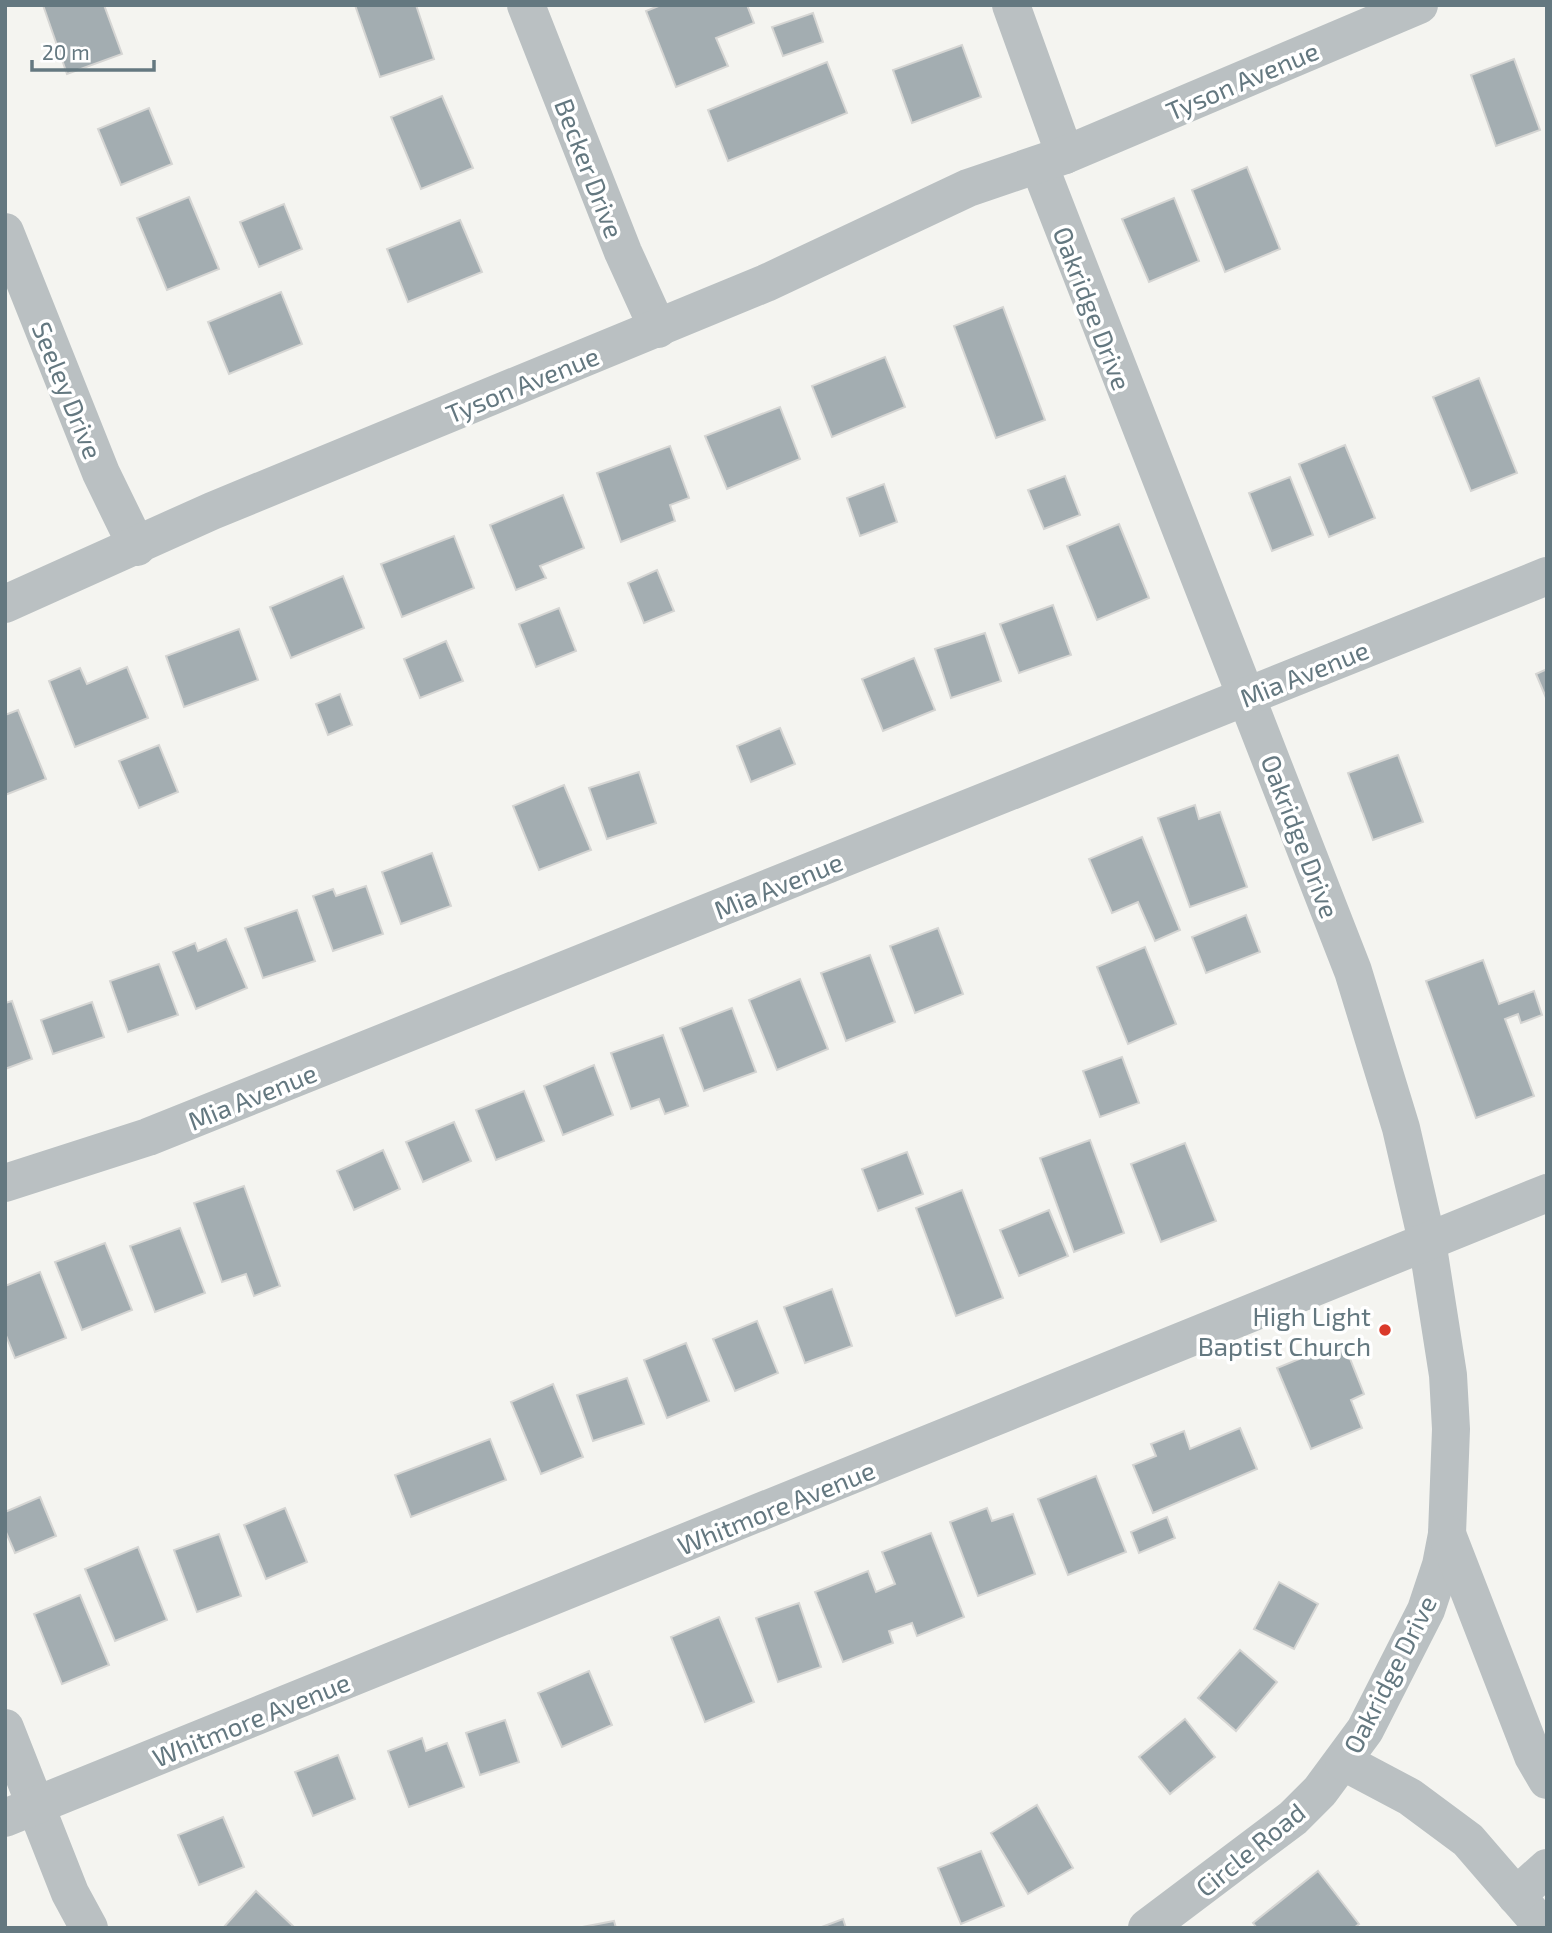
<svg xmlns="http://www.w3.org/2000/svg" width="1552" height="1933" font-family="'Exo 2',sans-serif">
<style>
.building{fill:#a3adb1;stroke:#d5d5d3;stroke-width:2}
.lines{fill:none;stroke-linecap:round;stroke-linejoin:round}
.minor{stroke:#bac0c2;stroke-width:38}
.poi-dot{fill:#da392a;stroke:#fff;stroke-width:2.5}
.labels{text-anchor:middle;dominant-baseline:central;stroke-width:7;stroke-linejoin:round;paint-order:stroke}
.street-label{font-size:26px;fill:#647880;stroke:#fff}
.poi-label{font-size:26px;fill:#647880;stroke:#fff;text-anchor:end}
</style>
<rect width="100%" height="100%" fill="#f4f4f0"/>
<g class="building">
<path d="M43 5H104L122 54 67 74Z"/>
<path d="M355 5H416L434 59 380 77Z"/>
<path d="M661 5H747L754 23 716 38 728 66 676 87 646 11Z"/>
<path d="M813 13 823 42 783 56 772 27Z"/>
<path d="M962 45 981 97 912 123 893 70Z"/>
<path d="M1514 59 1540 130 1496 146 1471 75Z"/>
<path d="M827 62 847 113 728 161 708 110Z"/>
<path d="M442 96 473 168 421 189 391 117Z"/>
<path d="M149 108 172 164 121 185 98 129Z"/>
<path d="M1247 167 1280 249 1225 272 1192 190Z"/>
<path d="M189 197 219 269 167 290 137 218Z"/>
<path d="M1174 198 1199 261 1149 282 1122 219Z"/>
<path d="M284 204 302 249 259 267 240 222Z"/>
<path d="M460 220 482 272 408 302 387 249Z"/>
<path d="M281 292 302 344 229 374 208 322Z"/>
<path d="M1003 307 1045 420 996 438 954 326Z"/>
<path d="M885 357 905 407 832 437 812 386Z"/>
<path d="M1479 378 1517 473 1471 491 1433 397Z"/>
<path d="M780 407 800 459 727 489 705 436Z"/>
<path d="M1345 445 1375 518 1329 537 1299 464Z"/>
<path d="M670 446 689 498 670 505 675 521 621 542 597 473Z"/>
<path d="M1065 476 1080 515 1044 529 1028 490Z"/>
<path d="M1290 477 1313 535 1272 551 1249 493Z"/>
<path d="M884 484 897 522 860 536 847 498Z"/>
<path d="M563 495 584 548 540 566 546 578 516 590 490 525Z"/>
<path d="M1119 524 1149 598 1097 620 1067 546Z"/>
<path d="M454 536 474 588 402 617 381 564Z"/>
<path d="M657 570 674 611 644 623 628 583Z"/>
<path d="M343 576 364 628 291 658 270 607Z"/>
<path d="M1053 605 1071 655 1019 673 1000 624Z"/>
<path d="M559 608 576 651 536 667 519 624Z"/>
<path d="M239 629 258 680 184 707 166 656Z"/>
<path d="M985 633 1001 681 951 698 935 649Z"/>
<path d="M446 641 463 681 420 698 404 659Z"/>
<path d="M914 658 935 710 883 731 862 679Z"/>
<path d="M127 667 148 718 75 747 49 681 80 668 87 684Z"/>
<path d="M1547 669V700L1536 674Z"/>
<path d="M340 694 352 725 328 735 316 704Z"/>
<path d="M18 710 46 779 5 795V715Z"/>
<path d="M780 728 795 764 751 782 737 746Z"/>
<path d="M159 745 178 792 139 808 119 761Z"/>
<path d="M1398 755 1423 822 1373 840 1348 773Z"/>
<path d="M639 772 656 823 607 839 589 788Z"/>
<path d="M564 785 591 850 539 870 513 806Z"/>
<path d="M1195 805 1199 819 1220 812 1247 887 1190 907 1158 818Z"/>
<path d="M1142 837 1180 930 1155 941 1138 902 1112 913 1089 859Z"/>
<path d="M432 853 451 906 401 924 382 872Z"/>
<path d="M366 886 383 934 333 951 313 896 333 889 336 896Z"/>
<path d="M297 910 315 961 263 978 245 928Z"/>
<path d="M1246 915 1260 952 1206 973 1192 937Z"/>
<path d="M938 928 963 994 915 1013 890 946Z"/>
<path d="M226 939 247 988 196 1009 173 952 195 943 198 951Z"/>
<path d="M1145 947 1176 1024 1128 1044 1097 967Z"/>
<path d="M870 955 895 1022 846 1041 821 973Z"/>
<path d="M1483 960 1499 1004 1534 991 1542 1015 1521 1023 1518 1014 1505 1019 1534 1096 1476 1118 1426 981Z"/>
<path d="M159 964 178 1015 128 1032 110 981Z"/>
<path d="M800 979 828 1049 777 1070 749 1000Z"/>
<path d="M12 1001 32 1059 5 1069V1003Z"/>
<path d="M92 1002 104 1037 53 1054 41 1020Z"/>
<path d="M732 1008 756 1072 704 1091 680 1028Z"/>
<path d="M663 1035 688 1106 665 1114 659 1099 631 1109 611 1053Z"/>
<path d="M1122 1057 1139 1103 1100 1117 1083 1071Z"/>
<path d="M594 1065 613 1115 563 1135 544 1086Z"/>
<path d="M524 1091 544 1141 496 1160 476 1110Z"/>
<path d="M454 1122 471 1161 423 1182 406 1142Z"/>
<path d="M1090 1140 1124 1233 1074 1252 1040 1158Z"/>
<path d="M1185 1143 1216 1221 1161 1242 1131 1164Z"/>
<path d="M383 1150 400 1189 354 1210 337 1171Z"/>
<path d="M907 1152 923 1194 878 1211 862 1169Z"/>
<path d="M244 1186 280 1286 254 1296 246 1274 222 1282 194 1203Z"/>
<path d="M962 1190 1003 1298 956 1316 916 1208Z"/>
<path d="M1049 1210 1068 1256 1019 1276 1000 1230Z"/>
<path d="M180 1228 205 1293 155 1312 130 1246Z"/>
<path d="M105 1243 132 1310 82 1330 55 1262Z"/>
<path d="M40 1272 66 1338 15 1358 5 1333V1286Z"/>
<path d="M832 1289 852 1346 805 1363 784 1307Z"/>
<path d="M757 1321 778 1373 735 1391 713 1339Z"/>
<path d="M1343 1341 1364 1394 1351 1400 1362 1428 1311 1449 1277 1368Z"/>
<path d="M686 1343 709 1401 667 1418 644 1360Z"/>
<path d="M627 1378 644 1424 593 1441 577 1395Z"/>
<path d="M553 1384 583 1457 541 1474 511 1402Z"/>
<path d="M1240 1428 1257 1469 1153 1513 1133 1465 1156 1456 1151 1444 1184 1431 1190 1449Z"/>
<path d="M490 1439 506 1480 411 1517 395 1475Z"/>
<path d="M1096 1476 1126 1552 1068 1575 1038 1499Z"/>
<path d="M40 1497 56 1536 15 1553 5 1530V1512Z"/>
<path d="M285 1508 307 1562 266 1579 244 1525Z"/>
<path d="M987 1508 992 1521 1013 1514 1035 1574 978 1596 950 1522Z"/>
<path d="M1167 1517 1175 1538 1139 1553 1131 1532Z"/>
<path d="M931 1533 964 1617 917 1636 912 1623 889 1631 893 1643 843 1662 815 1592 868 1571 876 1592 895 1584 882 1552Z"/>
<path d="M219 1534 241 1596 197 1612 174 1550Z"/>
<path d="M138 1547 167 1620 115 1641 85 1569Z"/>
<path d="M1279 1582 1318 1604 1294 1649 1254 1629Z"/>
<path d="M80 1595 109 1665 62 1684 34 1614Z"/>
<path d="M799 1603 821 1667 778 1682 756 1618Z"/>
<path d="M719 1617 754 1702 705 1722 671 1637Z"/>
<path d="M1240 1650 1277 1682 1236 1731 1198 1698Z"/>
<path d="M589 1671 612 1725 562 1747 538 1693Z"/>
<path d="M1185 1719 1215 1757 1170 1794 1139 1757Z"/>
<path d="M505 1720 519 1762 480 1775 466 1733Z"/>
<path d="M422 1738 426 1751 447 1743 464 1787 409 1807 388 1751Z"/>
<path d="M338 1755 355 1799 313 1816 295 1772Z"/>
<path d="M1037 1805 1073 1868 1028 1894 991 1833Z"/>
<path d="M223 1817 244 1867 199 1885 178 1835Z"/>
<path d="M981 1851 1004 1906 961 1924 938 1868Z"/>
<path d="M1318 1871 1359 1924 1354 1928H1257L1253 1923Z"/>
<path d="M256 1891 295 1928H223Z"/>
<path d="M843 1919 846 1928H819Z"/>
<path d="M614 1921 616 1928H577Z"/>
</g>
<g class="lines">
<g class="minor">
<path d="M526 5 623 252 658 329"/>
<path d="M1011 5 1065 155"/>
<path d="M1039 165 1353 971 1401 1128 1427 1241 1448 1375 1451 1429 1447 1534 1441 1565 1426 1610 1365 1730 1320 1791 1293 1818 1147 1928"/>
<path d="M5 232 101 473 137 547"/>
<path d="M5 604 212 511 766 283 968 188 1065 155 1419 5"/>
<path d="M5 1183 148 1137 1547 576"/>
<path d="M1447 1534 1533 1756 1547 1780"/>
<path d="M5 1728 70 1893 89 1928"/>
<path d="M1344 1762 1410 1797 1468 1840 1544 1928"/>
<path d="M5 1818 1547 1193"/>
<path d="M1516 1896 1547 1868"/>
</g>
</g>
<circle class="poi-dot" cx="1385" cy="1330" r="7"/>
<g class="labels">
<g class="street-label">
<text transform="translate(1242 80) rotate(-23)">Tyson Avenue</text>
<text transform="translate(590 168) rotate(69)">Becker Drive</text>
<text transform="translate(1093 308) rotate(69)">Oakridge Drive</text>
<text transform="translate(522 384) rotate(-22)">Tyson Avenue</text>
<text transform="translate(68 390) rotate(68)">Seeley Drive</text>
<text transform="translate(1304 673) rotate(-22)">Mia Avenue</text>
<text transform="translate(1301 836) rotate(69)">Oakridge Drive</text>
<text transform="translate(778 885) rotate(-22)">Mia Avenue</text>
<text transform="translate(252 1096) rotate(-22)">Mia Avenue</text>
<text transform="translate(776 1507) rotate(-22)">Whitmore Avenue</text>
<text transform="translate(1389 1674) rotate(-63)">Oakridge Drive</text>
<text transform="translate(251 1719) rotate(-22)">Whitmore Avenue</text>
<text transform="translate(1250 1849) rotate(-39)">Circle Road</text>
</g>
<g class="poi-label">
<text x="1371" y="1315">High Light<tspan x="1371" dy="30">Baptist Church</tspan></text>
</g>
</g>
<rect width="1552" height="1933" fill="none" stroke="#647880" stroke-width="14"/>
<path d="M32 60v10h122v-10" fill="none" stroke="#647880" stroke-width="3.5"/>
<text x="42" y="60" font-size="21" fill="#647880" stroke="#ffffff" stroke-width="5" paint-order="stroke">20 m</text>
</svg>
